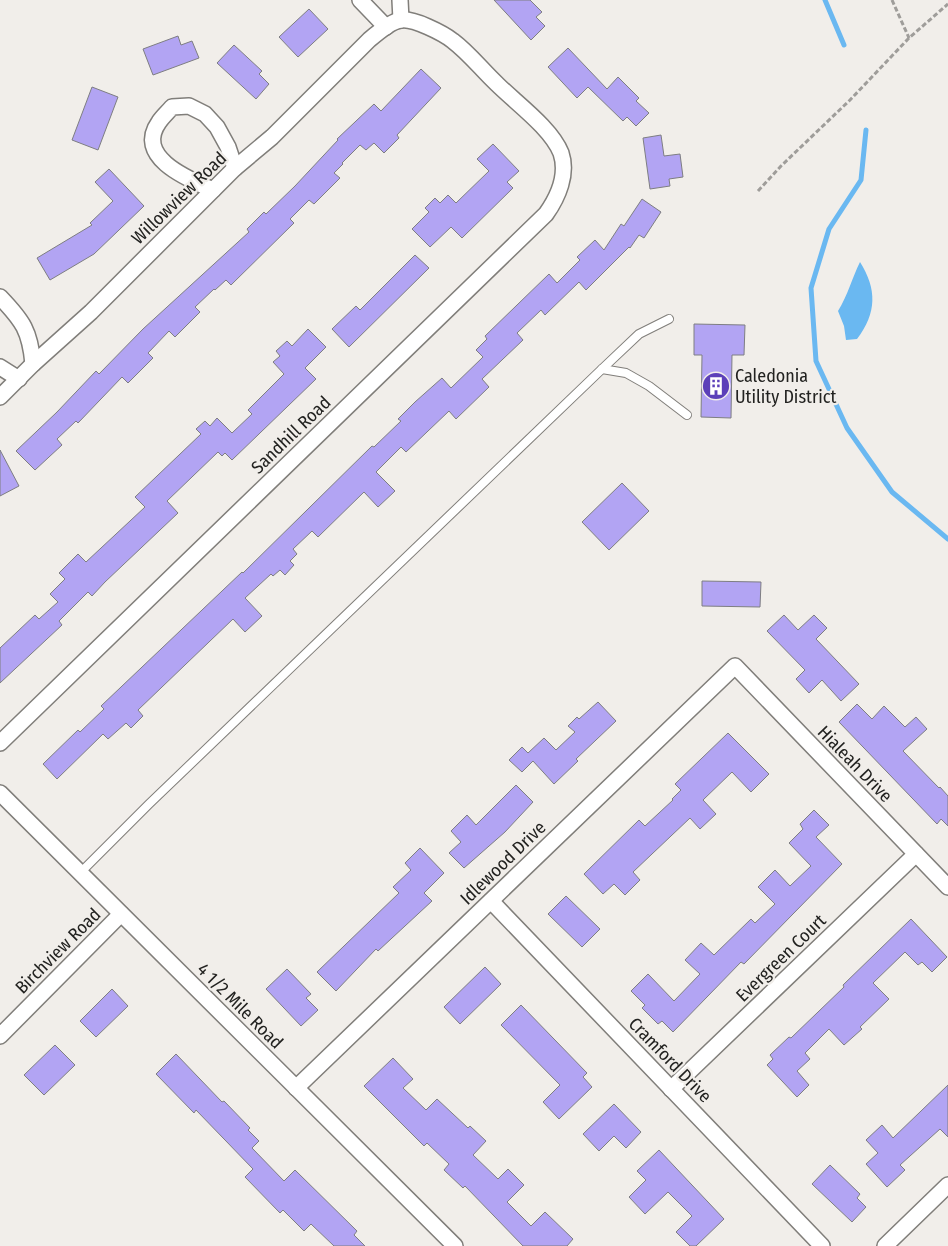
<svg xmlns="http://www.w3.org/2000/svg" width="948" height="1246" font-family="'Fira Sans Condensed',sans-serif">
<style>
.water{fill:#6ab8f1}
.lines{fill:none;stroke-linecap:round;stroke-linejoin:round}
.stream{stroke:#6ab8f1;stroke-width:5}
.building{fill:#b2a4f3;stroke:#7e7e82}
.service-casing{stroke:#807e7a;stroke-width:10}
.minor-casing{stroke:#807e7a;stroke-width:18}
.path{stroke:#9f9d9a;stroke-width:3;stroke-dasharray:5 2.5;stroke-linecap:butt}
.service{stroke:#fff;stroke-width:8}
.minor{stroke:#fff;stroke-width:15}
.labels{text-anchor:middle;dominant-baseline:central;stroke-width:4.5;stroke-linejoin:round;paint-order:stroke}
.street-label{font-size:18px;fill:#222220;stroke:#f1eeea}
.poi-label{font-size:18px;fill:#222220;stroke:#f1eeea;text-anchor:start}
</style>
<rect width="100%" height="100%" fill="#f1eeea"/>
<path class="water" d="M860 262C877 289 877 313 857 339L846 340 844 326 838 311C848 295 852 278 860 262Z"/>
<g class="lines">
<g class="stream">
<path d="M825 0 844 45"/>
<path d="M866 130 861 180 829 229 811 288 816 361 847 428 892 492 948 539"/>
</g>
</g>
<g class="building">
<path d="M494 0H530L542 12 536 17 545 26 531 40Z"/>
<path d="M309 9 328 29 298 57 279 37Z"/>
<path d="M178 36 181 45 192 41 199 58 153 75 143 49Z"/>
<path d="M234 45 262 71 259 74 269 84 256 99 217 63Z"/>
<path d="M568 48 607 89 618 77 639 98 636 101 649 113 636 126 627 117 623 121 588 87 577 98 548 67Z"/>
<path d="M421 69 441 88 397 135 399 138 384 153 374 143 366 150 360 145 342 163 343 164 334 173 340 178 314 204 309 200 290 219 294 223 231 285 226 280 215 290 214 289 195 307 200 312 175 337 169 331 148 353 153 358 128 383 122 377 78 423 76 421 57 439 62 445 35 470 16 451 57 412 96 371 99 374 143 329 249 232 247 229 264 212 266 214 295 186 338 140 337 139 374 104 381 111Z"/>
<path d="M92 87 118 97 98 150 72 140Z"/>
<path d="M661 135 664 156 680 154 683 177 669 179 670 186 650 189 643 138Z"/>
<path d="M493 144 519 171 507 182 513 188 462 238 451 227 430 247 412 229 429 212 425 208 435 198 440 203 448 195 456 203 489 171 477 159Z"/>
<path d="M109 169 144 206 94 254 50 280 37 258 92 225 90 223 113 201 95 182Z"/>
<path d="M642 199 661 212 644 238 639 235 630 248 629 247 586 290 579 282 545 315 541 310 517 333 523 340 482 379 489 387 456 419 449 411 406 452 401 447 376 472 395 491 378 507 364 492 318 537 312 531 293 549 297 554 290 561 294 565 285 575 280 570 273 576 271 574 245 598 262 616 245 632 233 619 138 710 143 716 131 728 126 723 108 739 103 734 57 779 43 764 78 730 80 732 104 709 101 706 242 572 243 573 372 446 374 447 401 421 398 419 415 402 442 378 451 388 483 357 476 350 487 339 485 336 549 274 557 283 580 260 577 257 595 240 604 250 621 224 624 226Z"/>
<path d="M415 255 429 268 349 347 332 329 356 306 360 310Z"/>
<path d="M694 324 745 325 744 355H732L731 418 701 417 702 355H694Z"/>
<path d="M308 329 326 347 305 368 316 379 232 460 225 453 222 456 218 452 167 501 178 513 105 582 92 596 88 592 59 621 62 625 0 683V648L35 615 39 619 58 602 50 594 65 579 59 573 78 554 86 562 145 507 135 497 201 434 196 429 205 421 210 426 217 418 232 433 252 414 248 410 284 374 273 362 280 356 276 351 287 341 292 346Z"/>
<path d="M0 450 19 486 0 496Z"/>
<path d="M622 483 649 511 609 550 582 522Z"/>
<path d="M702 581 761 582 760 607 702 606Z"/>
<path d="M784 615 798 630 814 615 827 628 816 639 859 684 841 701 822 680 809 693 796 679 805 670 767 631Z"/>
<path d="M598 702 616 721 576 759 578 761 554 784 533 761 522 772 509 760 522 747 528 753 544 738 556 750 575 732 568 726 577 717 579 719Z"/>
<path d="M857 704 872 719 884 706 905 727 916 717 927 729 903 751 939 788 940 787 948 796V826L941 819 937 824 839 722Z"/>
<path d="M728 733 769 774 751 792 732 772 703 800 716 814 700 829 690 818 633 872 640 880 625 895 614 884 603 894 584 874 639 820 645 826 673 800 672 799 681 790 675 784Z"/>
<path d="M516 785 533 802 505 832 464 868 449 853 461 842 451 831 467 815 476 825Z"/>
<path d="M814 810 829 825 816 837 842 864 744 964 741 962 673 1032 662 1021 658 1024 642 1008 645 1005 631 991 648 974 674 1001 700 974 685 960 701 943 714 955 751 919 755 923 775 904 758 887 775 870 790 886 811 866 789 843 803 829 800 824Z"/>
<path d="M420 848 444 873 424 893 432 901 378 951 376 949 336 991 317 972 399 893 393 887 411 870 405 863Z"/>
<path d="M566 896 600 929 582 947 548 914Z"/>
<path d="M911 919 947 957 932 972 922 962 918 965 905 952 873 983 889 999 860 1027 862 1029 844 1045 829 1029 805 1053 810 1059 797 1071 809 1085 797 1097 767 1065 773 1059 770 1055 789 1037 791 1038 844 987 843 985Z"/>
<path d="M485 967 501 984 460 1024 444 1007Z"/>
<path d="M287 969 311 994 306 998 318 1010 301 1026 266 989Z"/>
<path d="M112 989 128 1006 96 1037 80 1021Z"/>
<path d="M521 1005 587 1073 583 1077 592 1087 559 1119 543 1102 560 1085 501 1025Z"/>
<path d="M55 1045 75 1065 44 1095 24 1075Z"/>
<path d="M176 1054 222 1102 224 1101 250 1128 248 1130 259 1141 252 1148 284 1181 295 1170 357 1231 354 1235 365 1246H334L311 1224 304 1231 283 1210 280 1213 245 1177 253 1169 196 1110 194 1113 156 1074Z"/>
<path d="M393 1058 413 1079 403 1088 426 1110 437 1099 468 1128 470 1126 486 1141 473 1155 498 1179 508 1169 524 1185 507 1202 531 1226 545 1212 573 1239 567 1246H523L465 1186 463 1188 444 1170 449 1164 427 1143 424 1146 364 1086Z"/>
<path d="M948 1085V1137L940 1129 900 1165 905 1170 887 1187 866 1164 878 1153 866 1140 882 1125 893 1138Z"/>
<path d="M614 1104 641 1132 626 1148 614 1136 599 1151 583 1134Z"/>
<path d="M659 1150 724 1219 696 1246H690L676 1232 692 1216 668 1192 645 1214 629 1197 646 1180 637 1171Z"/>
<path d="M830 1165 860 1194 857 1198 866 1207 852 1222 812 1184Z"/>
</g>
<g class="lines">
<defs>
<g id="service">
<path d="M602 369 626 373 649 386 687 415"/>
<path d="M80 873 149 804 602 369 639 334 669 319"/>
</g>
<g id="minor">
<path d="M360 0 386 27"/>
<path d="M400 0 401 20"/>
<path d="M213 190C188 179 134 157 159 122 163 116 168 112 172 107L189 106 205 114 217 127 228 147 235 168"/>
<path d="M0 297C23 321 30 331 33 364"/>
<path d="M0 367 19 379"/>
<path d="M0 397 33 364 91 312 235 168 272 137 369 40C376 34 391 21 401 20 413 18 443 33 453 41 469 53 482 70 497 84 516 103 551 128 561 153 568 174 558 197 546 214L0 743"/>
<path d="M0 793 455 1246"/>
<path d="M491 901 822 1246"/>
<path d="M0 1036 121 914"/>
<path d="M296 1088 735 666 948 887"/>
<path d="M671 1089 916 854"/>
<path d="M885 1246 948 1185"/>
</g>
</defs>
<use href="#service" class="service-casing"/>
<use href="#minor" class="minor-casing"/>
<g class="path">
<path d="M892 0 909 38"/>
<path d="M758 191 781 166 850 100 909 38 948 4"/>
</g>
<use href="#service" class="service"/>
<use href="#minor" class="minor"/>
</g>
<defs>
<symbol id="building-disc" viewBox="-11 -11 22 22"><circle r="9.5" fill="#5c40b9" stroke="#f1eeea"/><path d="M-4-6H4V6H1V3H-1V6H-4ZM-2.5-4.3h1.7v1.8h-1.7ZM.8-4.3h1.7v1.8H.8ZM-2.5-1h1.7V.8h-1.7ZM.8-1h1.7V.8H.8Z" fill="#fff"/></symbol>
</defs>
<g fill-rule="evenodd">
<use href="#building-disc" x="700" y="370" width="32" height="32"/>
</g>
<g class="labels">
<g class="street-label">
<text transform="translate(179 198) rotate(-44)">Willowview Road</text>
<text transform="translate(291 435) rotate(-44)">Sandhill Road</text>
<text transform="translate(855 764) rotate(46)">Hialeah Drive</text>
<text transform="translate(503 863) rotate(-44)">Idlewood Drive</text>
<text transform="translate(58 951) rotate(-45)">Birchview Road</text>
<text transform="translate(781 958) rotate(-44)">Evergreen Court</text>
<text transform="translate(240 1006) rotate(45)">4 1/2 Mile Road</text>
<text transform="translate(670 1060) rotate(46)">Cramford Drive</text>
</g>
<g class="poi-label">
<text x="735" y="376">Caledonia<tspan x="735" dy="21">Utility District</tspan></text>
</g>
</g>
</svg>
